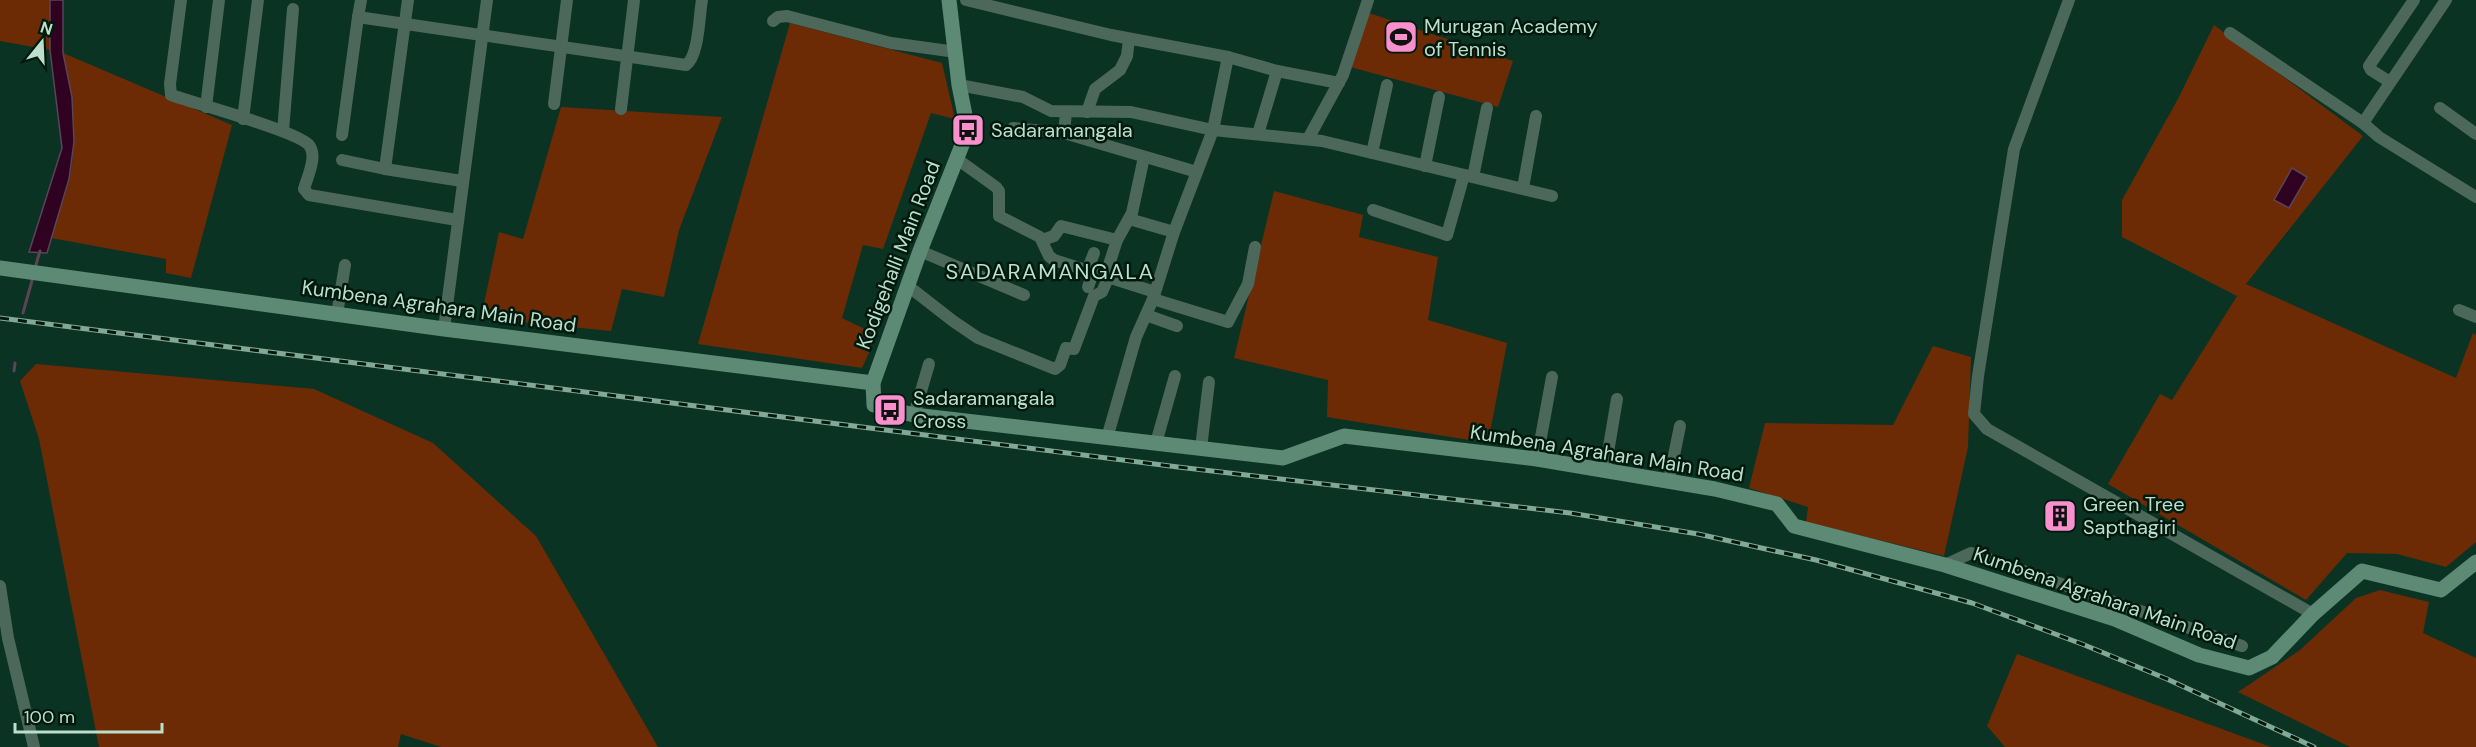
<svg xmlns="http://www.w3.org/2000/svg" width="2476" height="747" font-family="'DM Sans',sans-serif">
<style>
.green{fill:#6d2b05}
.water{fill:#300221;stroke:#5a4455;stroke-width:1.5}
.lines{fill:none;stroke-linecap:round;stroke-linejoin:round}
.stream{stroke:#5a4455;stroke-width:3}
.street{stroke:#4b685b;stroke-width:12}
.secondary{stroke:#5c8a75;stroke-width:15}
.rail-casing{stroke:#83a897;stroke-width:5}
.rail{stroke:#00190e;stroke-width:3;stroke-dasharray:9;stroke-linecap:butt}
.labels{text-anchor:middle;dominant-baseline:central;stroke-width:5;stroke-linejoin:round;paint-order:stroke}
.poi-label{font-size:20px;fill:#bbdecd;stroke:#00190e;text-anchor:start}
.street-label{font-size:20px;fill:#bbdecd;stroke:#00190e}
.quarter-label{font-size:22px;letter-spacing:1.5px;fill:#bbdecd;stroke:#00190e}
</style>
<rect width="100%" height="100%" fill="#0a3324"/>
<g class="green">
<path d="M0 0H50V50L0 41Z"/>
<path d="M1369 13 1513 61 1498 107 1350 67Z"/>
<path d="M790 23 942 63 955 119 931 113 883 249 863 245 842 318 877 335 862 368 698 344Z"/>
<path d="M2214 25 2363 136 2246 284 2456 378 2473 333 2476 335V542L2446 567 2397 554 2347 553 2306 600 2108 484 2160 394 2172 400 2237 296 2122 237V200L2179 97Z"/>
<path d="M63 53 232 125 191 278 166 273V259L51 238C57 219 64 200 69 181 79 138 72 95 63 53Z"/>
<path d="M561 107 722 117 679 230 664 297 622 289 611 331 481 318 499 232 523 239Z"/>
<path d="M1274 191 1363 215 1359 237 1438 257 1428 320 1507 343 1488 443 1327 417 1328 380 1234 358Z"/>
<path d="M1933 346 1971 357 1968 447 1944 556 1806 522 1808 507 1749 488 1765 423 1893 425Z"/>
<path d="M36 364 314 389 433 443 536 536 658 747H441L401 734 398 747H99L39 439 20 381Z"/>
<path d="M2380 590 2429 602 2423 633 2476 658V747H2350L2238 692 2300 650 2356 598Z"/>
<path d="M2017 654 2271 747H2005L1987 726Z"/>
</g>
<g class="water">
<path d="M50 0H63V53L72 97 74 142 69 179 47 253 29 252 62 148 50 50Z"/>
<path d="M2292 168 2307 177 2289 208 2274 200Z"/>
</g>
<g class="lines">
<g class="stream">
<path d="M35 268 40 251"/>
<path d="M23 313 33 277"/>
<path d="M14 371 15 363"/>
</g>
<g class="street">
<path d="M181 0 170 84 171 95C194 103 297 131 309 145 318 156 307 178 304 189L309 195 457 220"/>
<path d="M361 0 358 17 686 65C699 56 699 16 702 0"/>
<path d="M408 0 385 169 462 181"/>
<path d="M966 0 1111 35 1228 57 1277 71 1339 83"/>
<path d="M2069 0 2014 149 1978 376 1974 414 1987 429 2313 614"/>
<path d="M2446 0 2363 123 2379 137 2476 197"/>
<path d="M773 21 778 17 787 16 891 43 956 52"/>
<path d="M2230 33 2363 123"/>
<path d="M2390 82 2371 70 2369 66 2414 0"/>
<path d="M959 85 1023 97 1051 111 1131 112 1213 130 1322 141 1552 196"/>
<path d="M554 104 567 0"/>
<path d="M206 107 219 0"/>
<path d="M2440 108 2476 134"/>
<path d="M621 109 634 0"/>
<path d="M1066 112 1064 133 1197 172"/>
<path d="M1087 112 1095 89 1120 70 1127 56 1129 39"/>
<path d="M243 119 258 0"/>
<path d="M1013 128 1064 133"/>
<path d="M283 131 293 9"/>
<path d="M1258 134 1277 71"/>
<path d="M342 135 358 17"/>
<path d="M1308 139 1343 75 1368 0"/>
<path d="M1372 153 1387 85"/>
<path d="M957 159 996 187 999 191V216L1040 237 1049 256 1054 260 1155 292"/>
<path d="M342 160 385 169"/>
<path d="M1425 166 1439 97"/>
<path d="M1473 177 1487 108"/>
<path d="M1523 188 1536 116"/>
<path d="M1373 210 1447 235 1464 175"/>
<path d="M1129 219 1174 232"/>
<path d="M1042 240 1054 236 1061 226 1117 240"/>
<path d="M920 251 1024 295"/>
<path d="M1087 271 1094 253"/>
<path d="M1105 277 1117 240 1132 213 1144 157"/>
<path d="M908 286 953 321 978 338 1055 369 1060 365 1066 348 1074 349 1094 296 1102 292 1108 278"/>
<path d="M1088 287 1093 273"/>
<path d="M1153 299 1228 322 1248 284 1255 247"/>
<path d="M2459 310 2476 317"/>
<path d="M337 314 345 265"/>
<path d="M1146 315 1177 326"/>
<path d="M444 329 487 0"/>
<path d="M914 415 929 364"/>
<path d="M1107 438 1136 337 1153 299 1174 232 1213 130 1228 57"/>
<path d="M1156 443 1175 376"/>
<path d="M1201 448 1209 382"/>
<path d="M1537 459 1552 377"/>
<path d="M1605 470 1617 399"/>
<path d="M1669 480 1680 426"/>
<path d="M1945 565 1971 553 2242 646"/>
<path d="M0 586 8 638 34 747"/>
</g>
<g class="secondary">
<path d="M949 0 959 85 968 130 920 251 873 383 874 405 914 415 1283 458 1344 436 1537 459 1715 489 1777 504 1794 526 1945 565 2115 619 2199 655 2249 668 2272 657 2313 614 2362 571 2441 590 2476 562"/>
<path d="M0 268 444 329 873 383"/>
</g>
<defs>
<path id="rail" d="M0 318 1178 467 1570 513 1698 534 1816 560 1972 603 2082 644 2167 679 2314 747"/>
</defs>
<use href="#rail" class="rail-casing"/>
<use href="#rail" class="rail"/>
</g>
<defs>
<symbol id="stadium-square" viewBox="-11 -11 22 22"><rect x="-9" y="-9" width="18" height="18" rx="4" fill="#f790cd" stroke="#00190e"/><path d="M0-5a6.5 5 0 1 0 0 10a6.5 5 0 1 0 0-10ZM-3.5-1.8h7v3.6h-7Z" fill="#111"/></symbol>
<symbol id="bus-square" viewBox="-11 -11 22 22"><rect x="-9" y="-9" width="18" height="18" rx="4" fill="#f790cd" stroke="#00190e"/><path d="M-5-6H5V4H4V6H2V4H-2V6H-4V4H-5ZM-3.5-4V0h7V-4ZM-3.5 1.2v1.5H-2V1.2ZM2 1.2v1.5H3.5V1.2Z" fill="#111"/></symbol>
<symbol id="building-square" viewBox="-11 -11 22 22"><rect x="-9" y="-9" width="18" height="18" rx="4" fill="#f790cd" stroke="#00190e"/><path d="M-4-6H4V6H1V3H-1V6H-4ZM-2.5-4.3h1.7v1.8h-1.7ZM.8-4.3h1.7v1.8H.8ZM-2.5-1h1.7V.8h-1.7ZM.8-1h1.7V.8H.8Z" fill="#111"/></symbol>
</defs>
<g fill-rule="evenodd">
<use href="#stadium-square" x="1382" y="18" width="38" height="38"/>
<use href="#bus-square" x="949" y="111" width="38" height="38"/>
<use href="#bus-square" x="871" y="391" width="38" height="38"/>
<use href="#building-square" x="2041" y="497" width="38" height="38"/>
</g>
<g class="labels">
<g class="poi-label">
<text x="1424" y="26">Murugan Academy<tspan x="1424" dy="23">of Tennis</tspan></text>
<text x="991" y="130">Sadaramangala</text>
<text x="913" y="398">Sadaramangala<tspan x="913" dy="23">Cross</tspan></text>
<text x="2083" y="504">Green Tree<tspan x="2083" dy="23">Sapthagiri</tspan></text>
</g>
<g class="street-label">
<text transform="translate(898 255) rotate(-69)">Kodigehalli Main Road</text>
<text transform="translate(439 306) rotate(8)">Kumbena Agrahara Main Road</text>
<text transform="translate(1607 453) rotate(9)">Kumbena Agrahara Main Road</text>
<text transform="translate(2105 598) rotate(19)">Kumbena Agrahara Main Road</text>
</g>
<g class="quarter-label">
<text x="1050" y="271">SADARAMANGALA</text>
</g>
</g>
<g transform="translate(42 42) rotate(18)" stroke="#00190e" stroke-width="4.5" paint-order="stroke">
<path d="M0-4.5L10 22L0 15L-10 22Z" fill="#bbdecd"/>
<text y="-9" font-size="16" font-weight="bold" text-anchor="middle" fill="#bbdecd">N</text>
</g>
<path d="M15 723v9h147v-9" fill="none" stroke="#bbdecd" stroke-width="3"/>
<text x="24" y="723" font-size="18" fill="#bbdecd" stroke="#00190e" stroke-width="4.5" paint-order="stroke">100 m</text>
</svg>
